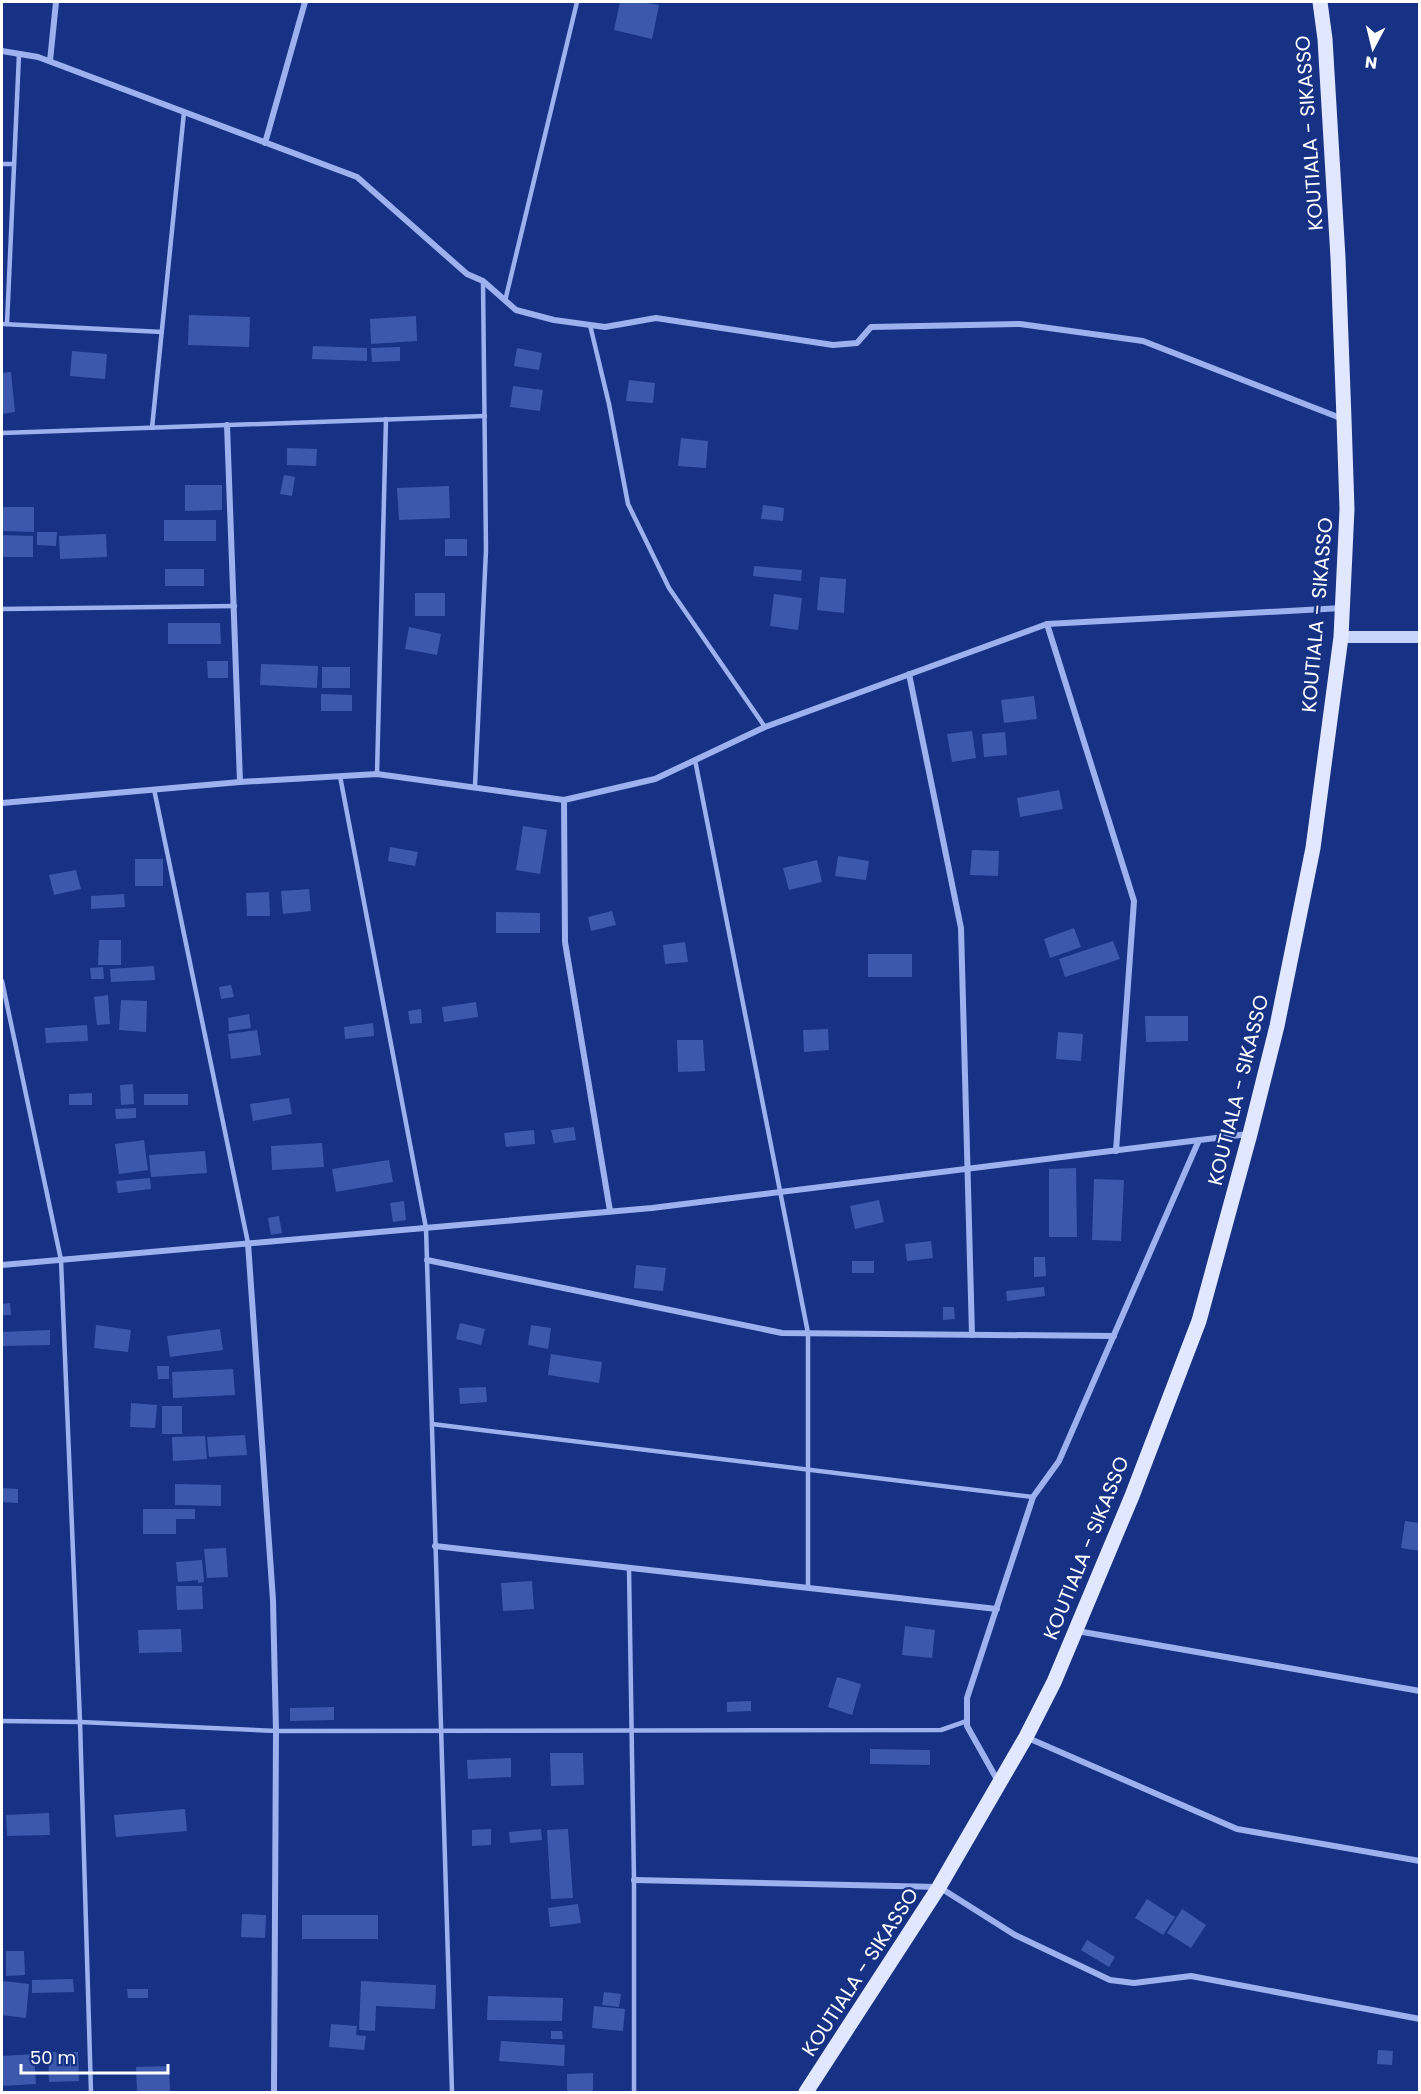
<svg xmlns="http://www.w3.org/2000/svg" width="1421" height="2094" font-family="Poppins,sans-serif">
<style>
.building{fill:#3b58ac}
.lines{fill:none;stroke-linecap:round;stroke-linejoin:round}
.lane{stroke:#9cb1ed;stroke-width:4.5}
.street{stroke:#9cb1ed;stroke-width:6}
.secondary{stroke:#c8d4f9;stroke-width:12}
.primary{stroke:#e1e7ff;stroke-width:15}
.labels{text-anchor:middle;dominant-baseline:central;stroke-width:5;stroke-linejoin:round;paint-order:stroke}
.street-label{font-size:20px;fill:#fff;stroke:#173284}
</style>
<rect width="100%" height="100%" fill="#173284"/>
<g class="building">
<path d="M620 2H643L659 5 652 39 614 30Z"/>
<path d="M189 315 250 317 249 347 188 345Z"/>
<path d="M416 316 417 341 371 344 370 319Z"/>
<path d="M313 346 367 348V361L312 359Z"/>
<path d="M400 347V361L372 362 371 348Z"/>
<path d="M517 348 542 353 539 370 514 366Z"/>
<path d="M72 351 107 354 105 379 70 376Z"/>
<path d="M11 372 15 412 2 414V373Z"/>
<path d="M629 380 655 383 653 403 626 401Z"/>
<path d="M513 386 543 390 540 411 510 407Z"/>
<path d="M681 438 708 441 706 468 678 466Z"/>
<path d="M287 448 317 449 316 466 287 465Z"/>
<path d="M284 475 295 477 292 496 280 494Z"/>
<path d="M185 485H222V510L185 511Z"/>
<path d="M449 486 450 518 399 520 397 488Z"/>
<path d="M763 505 784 508 783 521 761 519Z"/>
<path d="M2 507H34V532L2 531Z"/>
<rect x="164" y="520" width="52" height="21"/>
<path d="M37 532H57L56 546 37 545Z"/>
<path d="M106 534 107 557 60 559 59 536Z"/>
<path d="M2 535 33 536V557H2Z"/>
<rect x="445" y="539" width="22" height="17"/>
<path d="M754 566 802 570 801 581 753 576Z"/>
<rect x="165" y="569" width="39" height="17"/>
<path d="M820 577 846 579 844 613 817 610Z"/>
<rect x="415" y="593" width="30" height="23"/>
<path d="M774 594 802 598 798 630 770 626Z"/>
<path d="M168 623H220L221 644H168Z"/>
<path d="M409 627 441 634 437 655 405 649Z"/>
<path d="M207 661H228V678H208Z"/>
<path d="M261 664 318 666 317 688 260 685Z"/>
<rect x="322" y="667" width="28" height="21"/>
<path d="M321 694 352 695V711H321Z"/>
<path d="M1034 696 1037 719 1004 723 1001 700Z"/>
<path d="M972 731 976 758 952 762 947 734Z"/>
<path d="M1005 732 1007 755 984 757 982 734Z"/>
<path d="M1059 790 1063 809 1020 817 1017 798Z"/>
<path d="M523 826 547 830 540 874 516 870Z"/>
<path d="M390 847 418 852 415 866 388 861Z"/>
<path d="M972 850 999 851 998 876 970 875Z"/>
<path d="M838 856 869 861 866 880 835 876Z"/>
<rect x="135" y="859" width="28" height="27"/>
<path d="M817 860 822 882 789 890 783 868Z"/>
<path d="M76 870 81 889 54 895 49 875Z"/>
<path d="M309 889 311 911 283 914 281 891Z"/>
<path d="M269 892 270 916H247L246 893Z"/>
<path d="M124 894 125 907 91 909V896Z"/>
<path d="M612 911 616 925 591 931 588 917Z"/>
<path d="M496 912 540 913V933H496Z"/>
<path d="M1074 928 1081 947 1050 958 1044 939Z"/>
<path d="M99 940H121V965H98Z"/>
<path d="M1113 941 1120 959 1065 977 1059 959Z"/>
<path d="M685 942 688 962 665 964 663 945Z"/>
<rect x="868" y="954" width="44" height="23"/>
<path d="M154 966 155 980 111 982 110 969Z"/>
<path d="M103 967 104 979H91L90 968Z"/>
<path d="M231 985 234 997 221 999 219 987Z"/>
<path d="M108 995 110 1024 97 1025 94 997Z"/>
<path d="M121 1000 147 1001 146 1032 119 1030Z"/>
<path d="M476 1002 478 1017 444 1022 442 1007Z"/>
<path d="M421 1009 422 1023 410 1024 408 1011Z"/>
<path d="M249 1014 251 1028 229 1031 228 1018Z"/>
<path d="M1145 1016H1188V1041L1146 1042Z"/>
<path d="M373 1023 374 1036 345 1039 344 1027Z"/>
<path d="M87 1025 88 1041 46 1043 45 1028Z"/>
<path d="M828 1029 829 1050 804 1052 803 1030Z"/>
<path d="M257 1030 261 1055 231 1059 228 1034Z"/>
<path d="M1058 1032 1083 1034 1081 1061 1056 1059Z"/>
<path d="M677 1040H703L705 1071 678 1072Z"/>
<path d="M133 1084 134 1104 121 1105 120 1085Z"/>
<path d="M92 1093V1105H69V1094Z"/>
<rect x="144" y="1094" width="44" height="11"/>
<path d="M289 1098 292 1114 253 1121 250 1104Z"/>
<path d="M136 1108V1118L116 1119 115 1109Z"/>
<path d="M574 1127 576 1140 554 1143 551 1130Z"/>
<path d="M534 1130 535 1144 506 1147 504 1133Z"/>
<path d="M144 1140 148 1170 119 1174 115 1144Z"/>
<path d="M322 1143 324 1167 272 1170 271 1146Z"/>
<path d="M205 1151 207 1173 151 1177 149 1155Z"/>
<path d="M389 1160 393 1182 336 1192 332 1169Z"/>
<path d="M1076 1168 1077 1237H1049V1169Z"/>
<path d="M150 1178 151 1189 118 1193 116 1181Z"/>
<path d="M1094 1179 1124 1180 1121 1241 1092 1240Z"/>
<path d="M879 1200 884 1222 855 1229 850 1206Z"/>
<path d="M404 1201 406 1220 393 1222 390 1203Z"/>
<path d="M279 1216 282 1233 271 1235 268 1218Z"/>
<path d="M931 1241 933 1258 907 1261 905 1244Z"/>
<path d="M1034 1257H1045L1046 1276 1034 1277Z"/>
<rect x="852" y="1261" width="22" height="12"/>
<path d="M636 1265 666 1268 663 1291 634 1288Z"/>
<path d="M1044 1287 1045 1296 1007 1301 1006 1291Z"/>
<path d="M10 1303 11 1315H2V1304Z"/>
<path d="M943 1307H954L955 1319 943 1320Z"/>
<path d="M460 1323 485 1329 481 1345 456 1339Z"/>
<path d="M96 1325 131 1330 128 1352 94 1348Z"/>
<path d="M531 1325 551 1328 548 1349 528 1345Z"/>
<path d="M220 1329 223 1350 170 1357 167 1336Z"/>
<path d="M50 1330V1345L2 1346V1332Z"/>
<path d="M551 1354 602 1362 599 1383 548 1375Z"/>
<path d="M157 1366H169V1379H158Z"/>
<path d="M233 1369 235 1395 173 1398 172 1372Z"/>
<path d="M486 1387 487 1402 460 1404 459 1388Z"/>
<path d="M131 1403 157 1405 155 1428 130 1427Z"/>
<rect x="162" y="1406" width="20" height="28"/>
<path d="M245 1435 247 1455 209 1457 207 1437Z"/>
<path d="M205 1436 207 1459 173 1461 172 1437Z"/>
<path d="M175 1484 221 1485V1506L175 1505Z"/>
<path d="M2 1488 18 1489V1503L2 1502Z"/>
<path d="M143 1509H195V1519H176V1534H143Z"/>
<path d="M1405 1521 1420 1523V1551L1401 1548Z"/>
<path d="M226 1548 228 1577 207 1578 204 1549Z"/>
<path d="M202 1560 204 1582 198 1583V1580L178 1582 176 1562Z"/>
<path d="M532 1581 534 1609 503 1611 501 1583Z"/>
<path d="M176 1586H202L203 1609 177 1610Z"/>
<path d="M905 1626 935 1630 932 1658 902 1655Z"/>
<path d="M181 1629 182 1652 139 1653 138 1630Z"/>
<path d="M837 1677 861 1684 852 1715 828 1707Z"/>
<path d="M751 1701V1711L727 1712V1702Z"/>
<path d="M334 1707V1720L290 1721V1708Z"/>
<path d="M870 1749 930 1750V1765L870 1764Z"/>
<path d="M550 1753H583L584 1785 551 1786Z"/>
<path d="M511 1758V1777L468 1779 467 1760Z"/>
<path d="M185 1809 187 1831 116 1837 114 1815Z"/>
<path d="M49 1813 50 1835 7 1836 6 1815Z"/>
<path d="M491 1829V1845L472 1846V1830Z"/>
<path d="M541 1829 542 1840 510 1843 509 1832Z"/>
<path d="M568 1829 573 1898 551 1899 547 1830Z"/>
<path d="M1147 1899 1175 1917 1163 1935 1135 1918Z"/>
<path d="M578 1904 581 1923 550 1927 548 1908Z"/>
<path d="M1182 1909 1206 1925 1191 1948 1167 1933Z"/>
<path d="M242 1914 266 1915 265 1938 241 1937Z"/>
<rect x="302" y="1915" width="76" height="24"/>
<path d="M1087 1940 1115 1957 1109 1967 1081 1950Z"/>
<path d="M6 1951H24L25 1975 6 1976Z"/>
<path d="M73 1979 74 1992 32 1993V1980Z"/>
<path d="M3 1981 29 1984 26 2018 2 2015Z"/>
<path d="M361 1981 436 1985 435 2009 376 2006 375 2031 359 2030Z"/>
<path d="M127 1989H148V1998H128Z"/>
<path d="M604 1992 621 1994 619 2007 602 2005Z"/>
<path d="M488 1996 563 1998 562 2021 487 2020Z"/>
<path d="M594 2006 625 2009 623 2031 592 2028Z"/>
<path d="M331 2024 357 2026 356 2035 366 2036 364 2050 329 2047Z"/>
<path d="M551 2031H562L563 2039H551Z"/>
<path d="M501 2041 565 2045 564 2066 499 2061Z"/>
<path d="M1378 2050 1393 2051 1392 2065 1377 2064Z"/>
<path d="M48 2052H78L79 2081 49 2082Z"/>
<path d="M34 2054 36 2084 2 2086V2056Z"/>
<path d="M169 2066 170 2092H137L136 2067Z"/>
<path d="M593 2073V2092H567V2074Z"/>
</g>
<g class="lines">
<g class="lane">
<path d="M2 164H14"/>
<path d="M505 301 577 2"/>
<path d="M2 324 162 332"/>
<path d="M7 324 19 54"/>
<path d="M590 325 609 404 628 504 669 588 765 727"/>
<path d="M152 428 184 112"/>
<path d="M2 433 485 416"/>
<path d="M2 609 235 606"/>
<path d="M695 760 808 1333V1588"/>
<path d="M377 774 386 419"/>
<path d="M340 776 426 1228 452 2092"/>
<path d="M475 786 486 550 483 281"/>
<path d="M154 789 248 1243"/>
<path d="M2 981 61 1260 80 1722 91 2092"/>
<path d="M432 1424 1033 1497"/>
<path d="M629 1568 634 1880V2092"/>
<path d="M2 1721 80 1722 276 1731 941 1730 967 1721"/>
</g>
<g class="street">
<path d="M2 51 38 57 357 177 467 274 483 281 516 310 554 320 605 327 656 318 833 345 857 343 871 327 1020 324 1143 341 1343 419"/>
<path d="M50 61 56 2"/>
<path d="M265 143 305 2"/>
<path d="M227 425 240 782"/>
<path d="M1047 624 1134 901 1116 1151"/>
<path d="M909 674 961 928 972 1335"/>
<path d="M564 800 565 942 610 1211"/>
<path d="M2 803 240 782 377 774 564 800 655 779 765 727 1047 624 1342 608"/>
<path d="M248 1243 273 1600 276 1731 274 2092"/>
<path d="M427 1260 782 1333 1114 1336"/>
<path d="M2 1265 652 1208 1248 1134"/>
<path d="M435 1546 997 1609"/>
<path d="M1077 1631 1420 1691"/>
<path d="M1028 1738 1237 1829 1420 1861"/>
<path d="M999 1783 967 1726V1698L1033 1497 1059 1461 1199 1140"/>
<path d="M634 1880 939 1887 1015 1935 1110 1980 1134 1983 1191 1976 1420 2019"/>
</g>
<path class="secondary" d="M1341 637H1420"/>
<path class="primary" d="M806 2092 939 1887 1026 1737 1054 1682 1132 1496 1199 1321 1250 1134 1277 1026 1313 848 1341 637 1347 509 1344 419 1338 258 1325 39 1320 2"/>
</g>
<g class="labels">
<g class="street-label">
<text transform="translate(1309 133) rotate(-94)">KOUTIALA - SIKASSO</text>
<text transform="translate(1317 615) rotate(-85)">KOUTIALA - SIKASSO</text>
<text transform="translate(1238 1090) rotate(-76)">KOUTIALA - SIKASSO</text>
<text transform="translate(1086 1548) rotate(-68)">KOUTIALA - SIKASSO</text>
<text transform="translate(860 1972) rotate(-57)">KOUTIALA - SIKASSO</text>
</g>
</g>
<rect width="1421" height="2094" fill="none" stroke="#ffffff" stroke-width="6"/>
<g transform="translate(1373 48) rotate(187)" stroke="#173284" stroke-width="4.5" paint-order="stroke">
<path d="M0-4.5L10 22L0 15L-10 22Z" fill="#ffffff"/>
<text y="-9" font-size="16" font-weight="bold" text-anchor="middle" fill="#ffffff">N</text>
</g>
<path d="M21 2064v9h147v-9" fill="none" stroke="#ffffff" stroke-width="3"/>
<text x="30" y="2064" font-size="18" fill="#ffffff" stroke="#173284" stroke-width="4.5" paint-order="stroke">50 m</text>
</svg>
